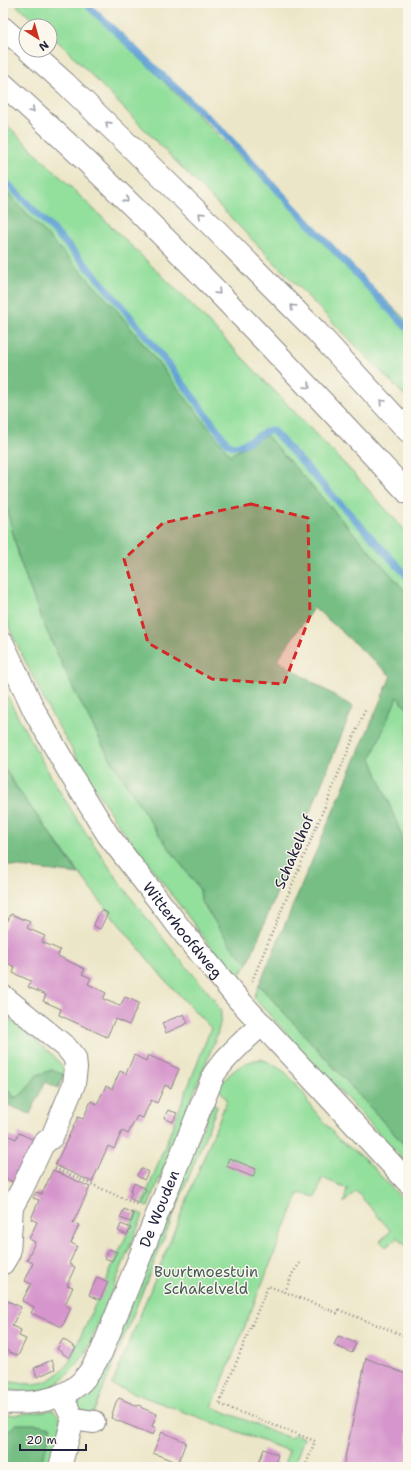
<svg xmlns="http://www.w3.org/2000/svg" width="411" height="1470" font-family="'Shantell Sans',sans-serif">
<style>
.green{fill:#93df9c;stroke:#5a806c}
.forest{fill:#76be84;stroke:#4c7060}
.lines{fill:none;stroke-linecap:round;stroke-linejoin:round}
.stream{stroke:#62a2d5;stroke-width:7}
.building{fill:#d695cc}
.minor-casing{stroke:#878482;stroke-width:24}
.highway-casing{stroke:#878482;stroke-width:24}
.path{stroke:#878482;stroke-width:2.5;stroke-dasharray:1 3;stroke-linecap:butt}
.minor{stroke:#fff;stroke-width:22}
.highway{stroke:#fff;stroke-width:22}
.oneway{stroke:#9c9ca7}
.marked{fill:#d62828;fill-opacity:0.2;stroke:#d62828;stroke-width:3;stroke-dasharray:8 5;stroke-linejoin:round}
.labels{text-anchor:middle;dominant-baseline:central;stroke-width:3;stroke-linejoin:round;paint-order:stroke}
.street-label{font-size:15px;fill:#22223b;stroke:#fbf7ec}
.park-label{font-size:15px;fill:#445b58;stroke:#fbf7ec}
</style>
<rect width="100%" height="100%" fill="#fbf7ec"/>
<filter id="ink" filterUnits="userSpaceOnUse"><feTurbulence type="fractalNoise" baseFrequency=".025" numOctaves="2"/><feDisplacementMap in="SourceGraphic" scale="8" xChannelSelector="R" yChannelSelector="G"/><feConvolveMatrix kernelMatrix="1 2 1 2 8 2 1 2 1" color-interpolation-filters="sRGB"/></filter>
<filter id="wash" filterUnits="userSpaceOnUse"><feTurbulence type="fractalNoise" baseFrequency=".012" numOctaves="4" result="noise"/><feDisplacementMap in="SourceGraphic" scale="16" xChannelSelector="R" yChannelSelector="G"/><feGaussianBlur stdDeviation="0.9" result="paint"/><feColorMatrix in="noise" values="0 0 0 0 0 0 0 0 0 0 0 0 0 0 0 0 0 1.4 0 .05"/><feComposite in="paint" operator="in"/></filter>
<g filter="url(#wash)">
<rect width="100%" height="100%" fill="#ece6c8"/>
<g class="green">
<path d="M14 3H84L408 322V399L63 46 50 35V26H40Z"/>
<path d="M3 121 190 303 355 475 408 534V594L266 435 230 455 116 309 3 188Z"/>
<path d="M3 494 20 561 41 618 74 690 107 753 155 829 200 890 201 901 232 947 248 963 243 971 236 974 227 968 115 820 94 787 49 710 12 634 3 611Z"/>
<path d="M3 688C32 745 64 802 101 855 126 893 155 929 184 964 192 974 221 1003 221 1014 221 1021 219 1028 217 1035L148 1207 142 1205 211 1028 165 980 100 901 19 791 3 766Z"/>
<path d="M397 697 408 709V852L371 758Z"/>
<path d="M259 985 408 1149V1165L254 998Z"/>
<path d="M3 1013 54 1056C59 1062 63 1067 64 1075L52 1070 37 1075 26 1090 18 1097H13L3 1082Z"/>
<path d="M261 1059 271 1063 285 1072 305 1095 308 1103 339 1140 363 1157 408 1205V1248L398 1237 386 1247 380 1241 391 1231 356 1191 344 1203 347 1188 322 1178 316 1197 299 1193 212 1407 290 1438 295 1434 304 1438 293 1467H283L289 1451 112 1385 227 1100 218 1087C230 1073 242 1061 261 1059Z"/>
<path d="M213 1102 217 1107 93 1414 78 1409 77 1403 101 1378Z"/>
<path d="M137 1212 143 1215 86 1353C72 1371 54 1394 28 1393 20 1392 11 1390 3 1389V1381C34 1385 48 1389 69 1362Z"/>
<path d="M53 1410 60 1417 61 1427 49 1467H3V1414L13 1415Z"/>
</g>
<g class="forest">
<path d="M3 188 116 309 230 455 266 435 408 594V709L397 697 371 758 408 852V1149L259 985 391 676 314 607 277 660 353 707 248 963 232 947 201 901 200 890 155 829 107 753 74 690 41 618 20 561 3 494Z"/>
<path d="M3 766 19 791 79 874 3 865Z"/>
<path d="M52 1070 64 1075 58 1088 45 1082 30 1114 3 1103V1082L13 1097H18L26 1090 37 1075Z"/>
<path d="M16 1424H37L52 1427 40 1467H3V1440L6 1433Z"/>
</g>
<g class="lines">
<g class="stream">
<path d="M85 3 223 132 408 329"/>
<path d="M3 179C36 212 69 245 99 280 145 332 186 387 227 443 239 453 257 434 270 430L274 432 408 577"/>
</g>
</g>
<g id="blocks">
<g class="building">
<path d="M101 910 108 913 100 929 93 926Z"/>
<path d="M11 914 30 922 27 928 45 936 42 942 60 950 58 956 85 969 82 974 91 978 88 984 106 993 103 999 120 1006 125 997 139 1003 129 1025 115 1019 107 1037 59 1015 61 1009 43 1001 46 995 28 987 31 981 13 973 15 967 3 961V931Z"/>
<path d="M184 1014 188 1023 166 1033 162 1023Z"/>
<path d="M134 1055 146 1061 148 1055 179 1069 171 1088 165 1085 157 1103 151 1100 143 1118 137 1116 128 1134 122 1131 114 1149 108 1146 92 1182 55 1165 78 1117 83 1119 91 1101 97 1104 106 1086 112 1089 120 1071 126 1074Z"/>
<path d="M168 1110 177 1113 173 1122 164 1118Z"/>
<path d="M3 1133 16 1139 19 1133 38 1142 24 1172 18 1170 13 1182 3 1178Z"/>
<path d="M229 1158 256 1169 253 1177 226 1166Z"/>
<path d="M141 1168 148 1172 144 1180 137 1176Z"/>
<path d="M53 1170 90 1187 73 1223 79 1225 71 1243 77 1246 69 1264 75 1267 67 1285 73 1287 65 1305 71 1308 62 1327 31 1313 34 1307 22 1301 31 1284 25 1281 33 1263 27 1260 35 1242 29 1239 37 1222 31 1219 39 1200 33 1198 36 1192 42 1194Z"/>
<path d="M134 1183 146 1189 139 1203 129 1198 132 1193 130 1192Z"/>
<path d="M124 1209 134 1214 131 1222 120 1218Z"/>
<path d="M121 1224 131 1228 127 1235 118 1231Z"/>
<path d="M109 1249 117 1252 112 1261 105 1258Z"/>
<path d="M97 1277 108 1282 100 1300 89 1295Z"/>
<path d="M3 1299 21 1307 12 1326 21 1330 19 1336 26 1339 18 1356 3 1349Z"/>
<path d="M338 1336 356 1343 352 1353 334 1345Z"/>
<path d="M63 1339 76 1348 69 1358 57 1349Z"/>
<path d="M366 1358 408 1375V1467H343Z"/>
<path d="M52 1360 55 1369 37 1377 34 1368Z"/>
<path d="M119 1398 137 1406 140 1405 142 1408 157 1414 152 1426 156 1428 153 1435 111 1418 116 1402Z"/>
<path d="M162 1432 186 1442 178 1463 153 1453Z"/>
<path d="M264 1449 278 1455 274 1467H257Z"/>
</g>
</g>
</g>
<g filter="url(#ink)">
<use href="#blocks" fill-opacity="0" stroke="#878482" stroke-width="1"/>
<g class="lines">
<defs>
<g id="minor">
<path id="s1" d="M3 644 35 712 71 775 108 835 126 858 186 936 238 999 408 1182"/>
<path d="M3 996 66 1047 75 1058 76 1068 74 1084 52 1137 43 1144 22 1189 12 1207 9 1253 3 1263"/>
<path id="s2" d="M3 1402C32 1405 70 1400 88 1374 93 1368 96 1360 101 1353L214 1074C227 1055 245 1040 262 1024"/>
<path d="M73 1419 94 1422"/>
<path d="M60 1467 73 1419 61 1395"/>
</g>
<g id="highway">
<path d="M3 28 26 48"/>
<path d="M28 50 65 83 212 226 317 332 408 431"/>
<path d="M3 84C146 212 277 353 408 493"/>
</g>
</defs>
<use href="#minor" class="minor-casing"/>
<use href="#highway" class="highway-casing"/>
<g class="path">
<path d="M252 981 365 710"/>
<path d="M55 1168 138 1205"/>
<path d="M285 1292 292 1274 300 1263"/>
<path d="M305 1467 315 1441 219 1404 268 1286 285 1292 337 1313 339 1310 408 1337"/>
</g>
<use href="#minor" class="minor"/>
<use href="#highway" class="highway"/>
</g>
<defs><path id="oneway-chevron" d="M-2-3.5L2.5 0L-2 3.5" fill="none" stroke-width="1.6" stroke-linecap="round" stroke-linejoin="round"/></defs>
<g class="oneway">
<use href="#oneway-chevron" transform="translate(32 110) rotate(42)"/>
<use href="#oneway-chevron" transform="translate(108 124) rotate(-136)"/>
<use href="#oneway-chevron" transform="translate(126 200) rotate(44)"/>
<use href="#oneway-chevron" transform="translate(201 215) rotate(-136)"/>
<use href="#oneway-chevron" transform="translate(218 292) rotate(46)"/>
<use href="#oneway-chevron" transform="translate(293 307) rotate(-135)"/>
<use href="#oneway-chevron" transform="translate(308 386) rotate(47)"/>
<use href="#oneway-chevron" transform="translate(382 402) rotate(-133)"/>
</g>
</g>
<path class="marked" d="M251 504 308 518 310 616 284 684 212 679 148 643 124 559 163 523Z"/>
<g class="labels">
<g class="street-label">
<text transform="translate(294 852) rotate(-67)">Schakelhof</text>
<text stroke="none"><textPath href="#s1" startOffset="339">Witterhoofdweg</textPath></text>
<text stroke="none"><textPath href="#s2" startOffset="274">De Wouden</textPath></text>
</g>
<g class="park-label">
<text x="206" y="1272">Buurtmoestuin<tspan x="206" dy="17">Schakelveld</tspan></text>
</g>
</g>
<rect width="411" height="1470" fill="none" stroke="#fbf7ec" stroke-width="16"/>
<g transform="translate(38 38) rotate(143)"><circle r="19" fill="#fbf7ec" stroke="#a4a2a5"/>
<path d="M0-3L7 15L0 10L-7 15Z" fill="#c8321e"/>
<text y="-6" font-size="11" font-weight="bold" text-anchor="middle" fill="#22223b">N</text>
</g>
<path d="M20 1444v6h66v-6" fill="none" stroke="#22223b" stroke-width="2"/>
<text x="26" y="1444" font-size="12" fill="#22223b" stroke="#fbf7ec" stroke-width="3" paint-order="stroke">20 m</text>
</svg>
